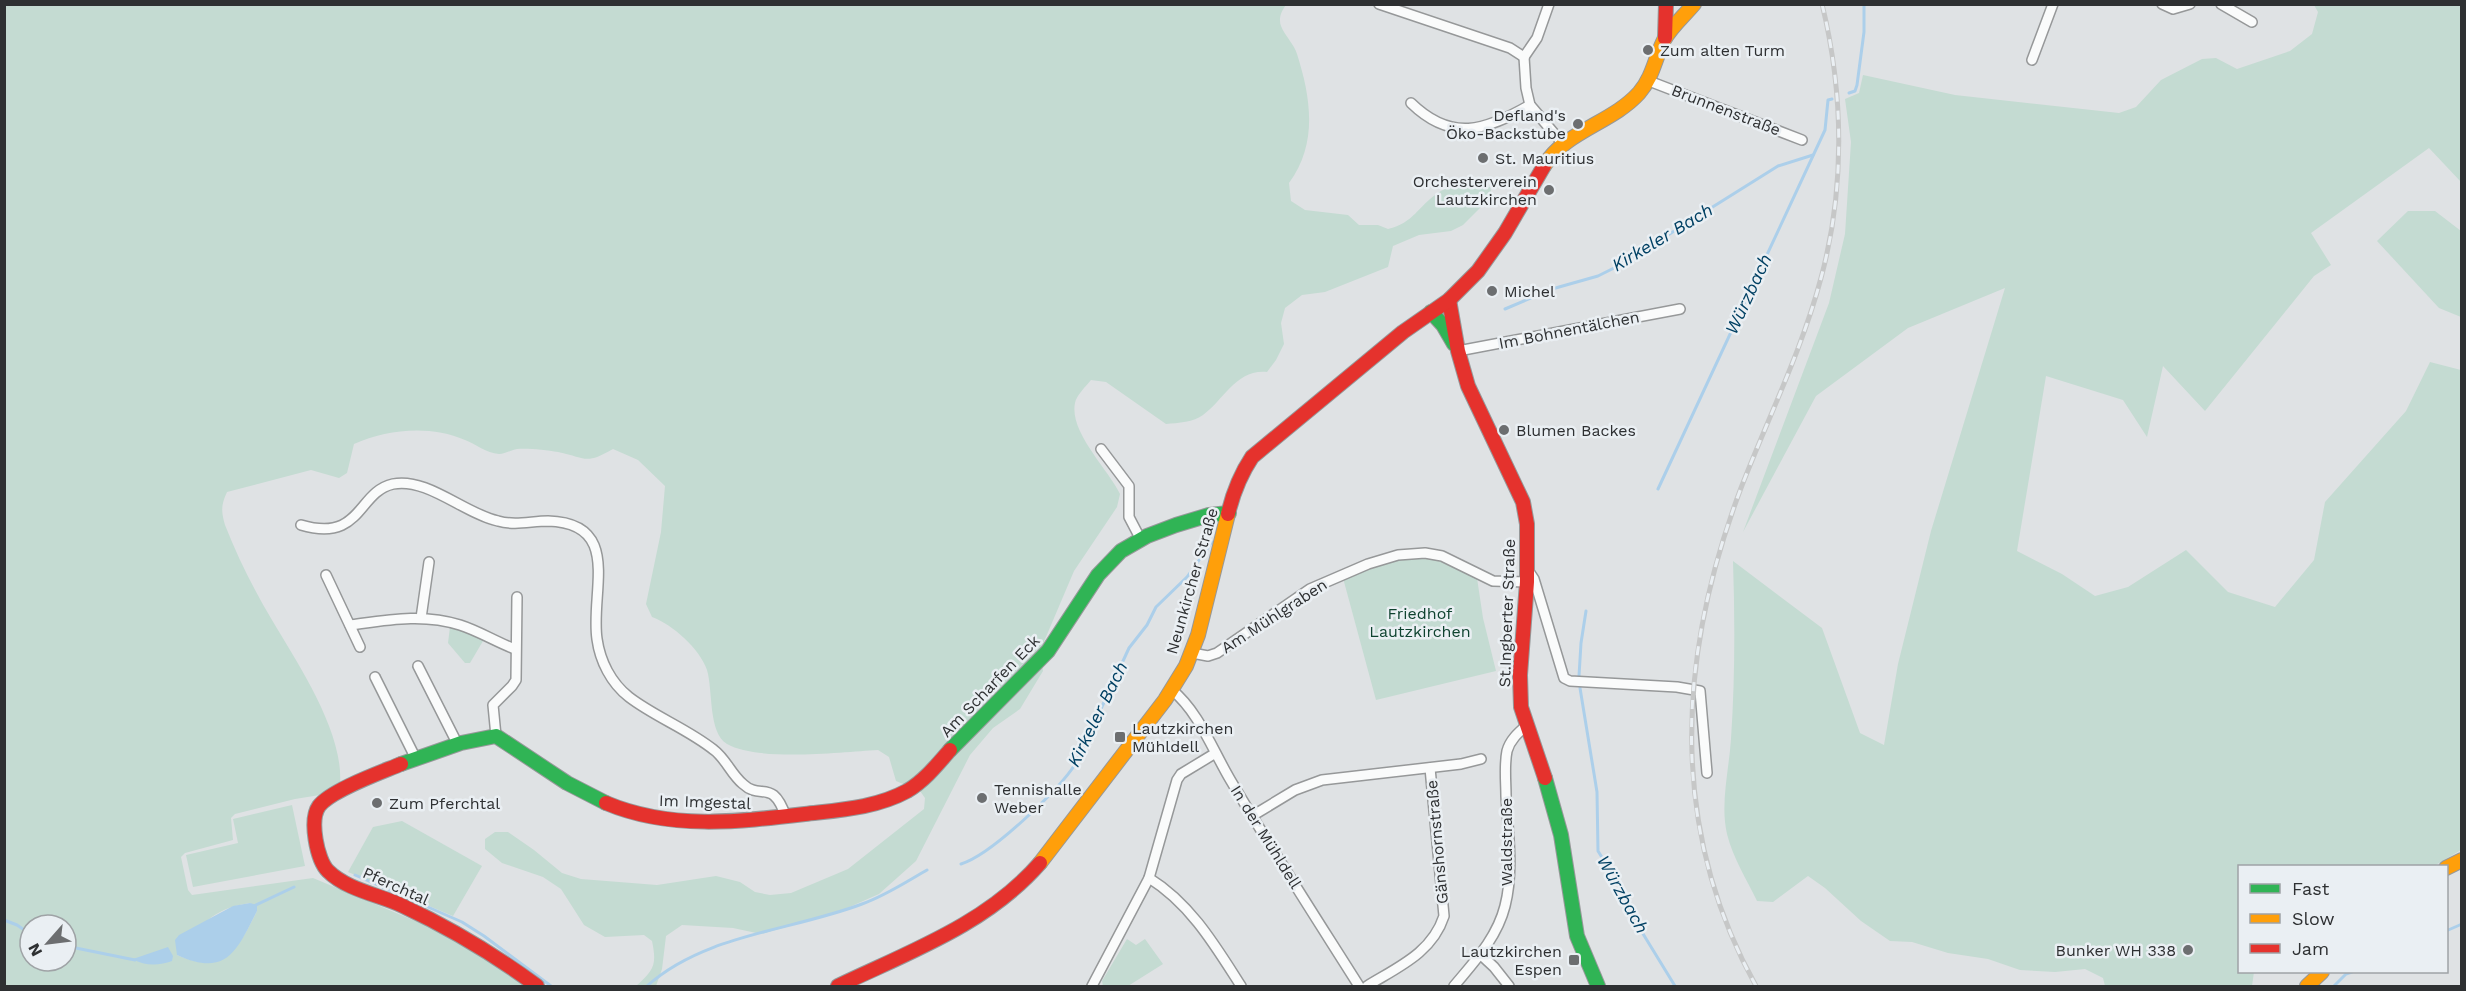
<svg xmlns="http://www.w3.org/2000/svg" width="2466" height="991" font-family="'Work Sans',sans-serif">
<style>
.green{fill:#c4dbd2;fill-rule:evenodd}
.water{fill:#accfea}
.lines{fill:none;stroke-linecap:round;stroke-linejoin:round}
.stream{stroke:#accfea;stroke-width:3}
.street-casing{stroke:#969899;stroke-width:12}
.fast-casing{stroke:#969899;stroke-width:16}
.slow-casing{stroke:#969899;stroke-width:16}
.jam-casing{stroke:#969899;stroke-width:16}
.street{stroke:#fafbfb;stroke-width:9}
.fast{stroke:#30b455;stroke-width:14}
.slow{stroke:#ff9f0a;stroke-width:14}
.jam{stroke:#e5322d;stroke-width:14}
.rail-casing{stroke:#c6c7c7;stroke-width:5}
.rail{stroke:#eaeff3;stroke-width:3;stroke-dasharray:9;stroke-linecap:butt}
.poi-dot{fill:#6c6e70;stroke:#eaeff3;stroke-width:2}
.labels{text-anchor:middle;dominant-baseline:central;stroke-width:5;stroke-linejoin:round;paint-order:stroke}
.poi-label{font-size:16px;fill:#2e3032;stroke:#eaeff3;text-anchor:start}
.street-label{font-size:16px;fill:#2e3032;stroke:#eaeff3}
.park-label{font-size:16px;fill:#0f4330;stroke:#eaeff3}
.water-label{font-size:18px;font-style:italic;fill:#004063;stroke:#eaeff3}
</style>
<rect width="100%" height="100%" fill="#dfe2e4"/>
<g class="green">
<path d="M5 5H1286C1282 10 1278 18 1281 26 1285 36 1294 44 1297 54 1311 98 1318 144 1289 183L1291 201 1305 210 1348 215 1359 225H1378L1388 229C1414 223 1418 206 1438 193 1452 183 1474 185 1490 187L1492 196 1463 225 1451 231 1419 235 1393 246 1388 267 1325 292 1302 295 1285 308 1281 323 1284 344 1276 360 1267 372C1236 369 1224 400 1203 415 1194 422 1178 423 1166 424L1106 382 1091 380C1086 386 1076 396 1075 403 1069 432 1108 469 1120 494L1117 507 1074 571 1040 651 1043 671 1020 709 993 728 970 755 916 861 879 894 836 913 761 934 733 928 682 925 666 936 662 969 656 986H636C654 970 657 965 652 941L644 935 605 937 584 925 561 889 543 877 502 863 485 849V839L495 832H508L534 850 562 873 581 879 657 885 716 876 740 882 755 892 770 895 791 893 848 869 924 809 925 798 920 791 896 781 889 757 878 750C841 752 759 762 727 744 708 733 713 690 707 670 700 649 672 624 652 617L646 604 661 532 665 486 638 460 613 449C585 465 587 458 558 452 546 450 528 448 517 449 511 450 505 454 499 454 486 453 476 444 465 440 430 425 388 429 354 444L347 473 339 478 311 470 227 492C221 505 221 511 225 525 238 558 254 590 272 620 298 664 344 732 340 784L320 795 295 799 235 814 231 818 233 840 185 853 181 857 188 890 192 895 313 878 451 936 525 986H5ZM250 903 257 911C238 949 224 976 177 955 201 926 210 909 250 903ZM30 925H66V961H30Z"/>
<path d="M2314 5H2461V182L2429 148 2311 233 2331 265 2314 276 2205 411 2163 366 2147 437 2123 400 2046 376 2017 551 2062 574 2095 596 2128 587 2186 550 2228 592 2275 607 2314 560 2325 502 2406 411 2430 362 2461 370V850L2434 866H2240V972H2254L2252 986H2105L2103 978 2085 969 2055 972 2020 970 1988 959 1948 953 1912 942 1890 941 1861 921 1825 888 1808 876 1773 902 1757 901C1747 880 1733 858 1727 834 1720 804 1729 770 1731 739 1735 680 1735 620 1733 561L1822 628 1860 733 1884 745 1898 664 1931 531 2005 288 1908 328 1816 396 1743 532 1829 303 1845 234 1851 142 1845 99 1859 93 1863 75 1955 95 2119 113 2136 107 2161 80 2202 59 2216 58 2237 69 2290 51 2312 34 2318 12Z"/>
<path d="M2408 211H2435L2461 231V317L2439 308 2377 241Z"/>
<path d="M1414 557 1432 558 1477 578 1483 618 1496 671 1376 700 1343 578 1378 565Z"/>
<path d="M450 627 470 633 483 641 470 663H465L448 643Z"/>
<path d="M292 805 305 866 193 887 186 855 238 843 233 819Z"/>
<path d="M402 821 482 866 453 916 348 872 373 827Z"/>
<path d="M1127 939 1136 945 1145 939 1163 964 1128 986H1103L1102 981Z"/>
</g>
<g class="water">
<path d="M250 903 257 905V911C237 950 227 978 177 955L175 940 179 935 233 906Z"/>
<path d="M168 947 173 956 172 961C159 966 144 966 133 959Z"/>
</g>
<g class="lines">
<g class="stream">
<path d="M1849 93 1855 91 1857 85 1864 32V4"/>
<path d="M1505 309 1552 289 1598 276 1620 265 1778 166 1813 155"/>
<path d="M1658 489 1825 130 1828 100 1832 99"/>
<path d="M1579 676 1581 643 1586 611"/>
<path d="M1580 688 1597 792 1598 851 1618 883 1637 924 1675 986"/>
<path d="M961 864C991 855 1059 790 1076 763L1129 648 1147 625 1156 607 1187 577 1212 542"/>
<path d="M355 875 462 922 484 936 551 986"/>
<path d="M254 906 294 887"/>
<path d="M4 920 17 925 30 934"/>
<path d="M2446 931 2462 924"/>
<path d="M66 946 135 960"/>
<path d="M647 986C705 934 791 931 862 904 885 896 906 882 927 870"/>
<path d="M2334 986 2346 974 2352 972"/>
</g>
<defs>
<g id="street">
<path d="M1379 4 1510 48 1524 57"/>
<path d="M2162 4 2173 9 2190 4"/>
<path d="M2221 4 2252 22"/>
<path d="M1524 57 1526 88 1530 105 1563 144"/>
<path d="M1524 57 1537 38 1549 4"/>
<path d="M2032 60 2053 4"/>
<path d="M1649 81 1802 140"/>
<path d="M1411 103C1451 142 1485 131 1530 105"/>
<path d="M1458 351 1680 309"/>
<path d="M1101 449 1129 486V517L1140 538"/>
<path d="M301 525C362 543 357 492 393 484 427 477 465 514 498 521 516 526 531 521 548 521 623 523 590 592 597 639 600 661 611 683 629 697 655 717 688 729 714 750 726 759 731 774 743 784 761 801 772 777 786 817"/>
<path d="M1528 570 1534 579 1564 678 1570 681 1677 687 1700 691 1707 773"/>
<path d="M326 575 360 647"/>
<path d="M421 618 429 562"/>
<path d="M350 625C387 620 423 613 460 625 479 631 496 642 515 649"/>
<path d="M1192 653 1208 656 1217 653 1310 589 1368 564 1398 555 1425 553 1442 556 1493 581 1527 582"/>
<path d="M418 666 457 743"/>
<path d="M375 677 416 759"/>
<path d="M1172 690C1199 712 1213 751 1231 781 1272 850 1316 918 1359 986"/>
<path d="M496 736 493 705 512 686 516 680 517 597"/>
<path d="M1252 816 1295 790 1322 780 1461 764 1481 759"/>
<path d="M1149 878C1191 904 1216 947 1241 986"/>
<path d="M1480 954 1494 967 1509 986"/>
<path d="M1092 986 1149 878 1177 780 1181 774 1214 754"/>
<path d="M1367 986C1398 967 1432 953 1444 916L1430 768"/>
<path d="M1454 986C1474 962 1497 938 1505 906 1514 871 1508 832 1506 796 1506 782 1504 765 1507 751 1510 740 1518 733 1526 726"/>
</g>
<g id="fast">
<path d="M1431 312 1443 325 1454 344"/>
<path d="M950 750 1048 651 1098 575 1121 551 1147 536 1176 525 1209 515 1229 513"/>
<path d="M401 764 461 743 496 736 567 783 606 803"/>
<path d="M1545 778 1561 835 1577 936 1598 986"/>
</g>
<g id="slow">
<path d="M1544 166C1565 131 1612 123 1639 93 1653 77 1655 58 1664 40 1671 27 1685 15 1694 4"/>
<path d="M1040 863 1165 700 1186 666 1198 635 1228 514"/>
<path d="M2446 868 2462 860"/>
<path d="M2307 986 2322 972"/>
</g>
<g id="jam">
<path d="M1665 38 1666 4"/>
<path d="M1449 300 1458 351 1468 386 1523 502 1527 524V582L1520 675 1521 707 1545 778"/>
<path d="M1228 514C1233 493 1240 475 1252 457L1403 332 1449 300 1478 271 1505 233 1544 166"/>
<path d="M401 764C382 772 331 790 319 806 309 820 317 860 328 871 347 890 380 895 403 906 450 928 495 955 537 986"/>
<path d="M606 803C670 830 738 822 805 814 839 810 876 808 907 791 924 781 937 765 950 750"/>
<path d="M838 986C909 952 987 924 1040 863"/>
</g>
</defs>
<use href="#street" class="street-casing"/>
<use href="#fast" class="fast-casing"/>
<use href="#slow" class="slow-casing"/>
<use href="#jam" class="jam-casing"/>
<use href="#street" class="street"/>
<use href="#fast" class="fast"/>
<use href="#slow" class="slow"/>
<use href="#jam" class="jam"/>
<defs>
<path id="rail" d="M1756 986C1667 825 1678 655 1741 488 1768 418 1802 350 1821 278 1845 189 1844 94 1822 4"/>
</defs>
<use href="#rail" class="rail-casing"/>
<use href="#rail" class="rail"/>
</g>
<g class="poi-dot">
<circle cx="1648" cy="50" r="6"/>
<circle cx="1578" cy="124" r="6"/>
<circle cx="1483" cy="158" r="6"/>
<circle cx="1549" cy="190" r="6"/>
<circle cx="1492" cy="291" r="6"/>
<circle cx="1504" cy="430" r="6"/>
<rect x="1114" y="731" width="12" height="12" rx="3"/>
<circle cx="982" cy="798" r="6"/>
<circle cx="377" cy="803" r="6"/>
<circle cx="2188" cy="950" r="6"/>
<rect x="1568" y="954" width="12" height="12" rx="3"/>
</g>
<g class="labels">
<g class="poi-label">
<text x="1660" y="50">Zum alten Turm</text>
<text x="1566" y="115" text-anchor="end">Defland's<tspan x="1566" dy="18">Öko-Backstube</tspan></text>
<text x="1495" y="158">St. Mauritius</text>
<text x="1537" y="181" text-anchor="end">Orchesterverein<tspan x="1537" dy="18">Lautzkirchen</tspan></text>
<text x="1504" y="291">Michel</text>
<text x="1516" y="430">Blumen Backes</text>
<text x="1132" y="728">Lautzkirchen<tspan x="1132" dy="18">Mühldell</tspan></text>
<text x="994" y="789">Tennishalle<tspan x="994" dy="18">Weber</tspan></text>
<text x="389" y="803">Zum Pferchtal</text>
<text x="2176" y="950" text-anchor="end">Bunker WH 338</text>
<text x="1562" y="951" text-anchor="end">Lautzkirchen<tspan x="1562" dy="18">Espen</tspan></text>
</g>
<g class="street-label">
<text transform="translate(1726 110) rotate(21)">Brunnenstraße</text>
<text transform="translate(1569 330) rotate(-11)">Im Bohnentälchen</text>
<text transform="translate(1192 581) rotate(-74)">Neunkircher Straße</text>
<text transform="translate(1507 613) rotate(-88)">St.Ingberter Straße</text>
<text transform="translate(1274 616) rotate(-33)">Am Mühlgraben</text>
<text transform="translate(990 686) rotate(-46)">Am Scharfen Eck</text>
<text transform="translate(705 802) rotate(2)">Im Imgestal</text>
<text transform="translate(1266 837) rotate(58)">In der Mühldell</text>
<text transform="translate(1437 842) rotate(-95)">Gänshornstraße</text>
<text transform="translate(1506 842) rotate(-90)">Waldstraße</text>
<text transform="translate(396 886) rotate(24)">Pferchtal</text>
</g>
<g class="park-label">
<text x="1420" y="613">Friedhof<tspan x="1420" dy="18">Lautzkirchen</tspan></text>
</g>
<g class="water-label">
<text transform="translate(1662 237) rotate(-31)">Kirkeler Bach</text>
<text transform="translate(1748 294) rotate(-65)">Würzbach</text>
<text transform="translate(1097 714) rotate(-64)">Kirkeler Bach</text>
<text transform="translate(1623 894) rotate(61)">Würzbach</text>
</g>
</g>
<rect width="2466" height="991" fill="none" stroke="#2e3032" stroke-width="12"/>
<rect x="2238" y="865" width="210" height="108" fill="#eaeff3" stroke="#9fa3a6" stroke-width="1.5"/>
<rect x="2250" y="884" width="30" height="9" fill="#30b455" stroke="#9fa3a6" stroke-width="1.5"/>
<text x="2292" y="895" font-size="18" fill="#2e3032">Fast</text>
<rect x="2250" y="914" width="30" height="9" fill="#ff9f0a" stroke="#9fa3a6" stroke-width="1.5"/>
<text x="2292" y="925" font-size="18" fill="#2e3032">Slow</text>
<rect x="2250" y="944" width="30" height="9" fill="#e5322d" stroke="#9fa3a6" stroke-width="1.5"/>
<text x="2292" y="955" font-size="18" fill="#2e3032">Jam</text>
<g transform="translate(48 943) rotate(242)"><circle r="28" fill="#eaeff3" stroke="#9fa3a6" stroke-width="1.5"/>
<path d="M0-4.5L10 22L0 15L-10 22Z" fill="#6c6e70"/>
<text y="-9" font-size="16" font-weight="bold" text-anchor="middle" fill="#2e3032">N</text>
</g>
</svg>
